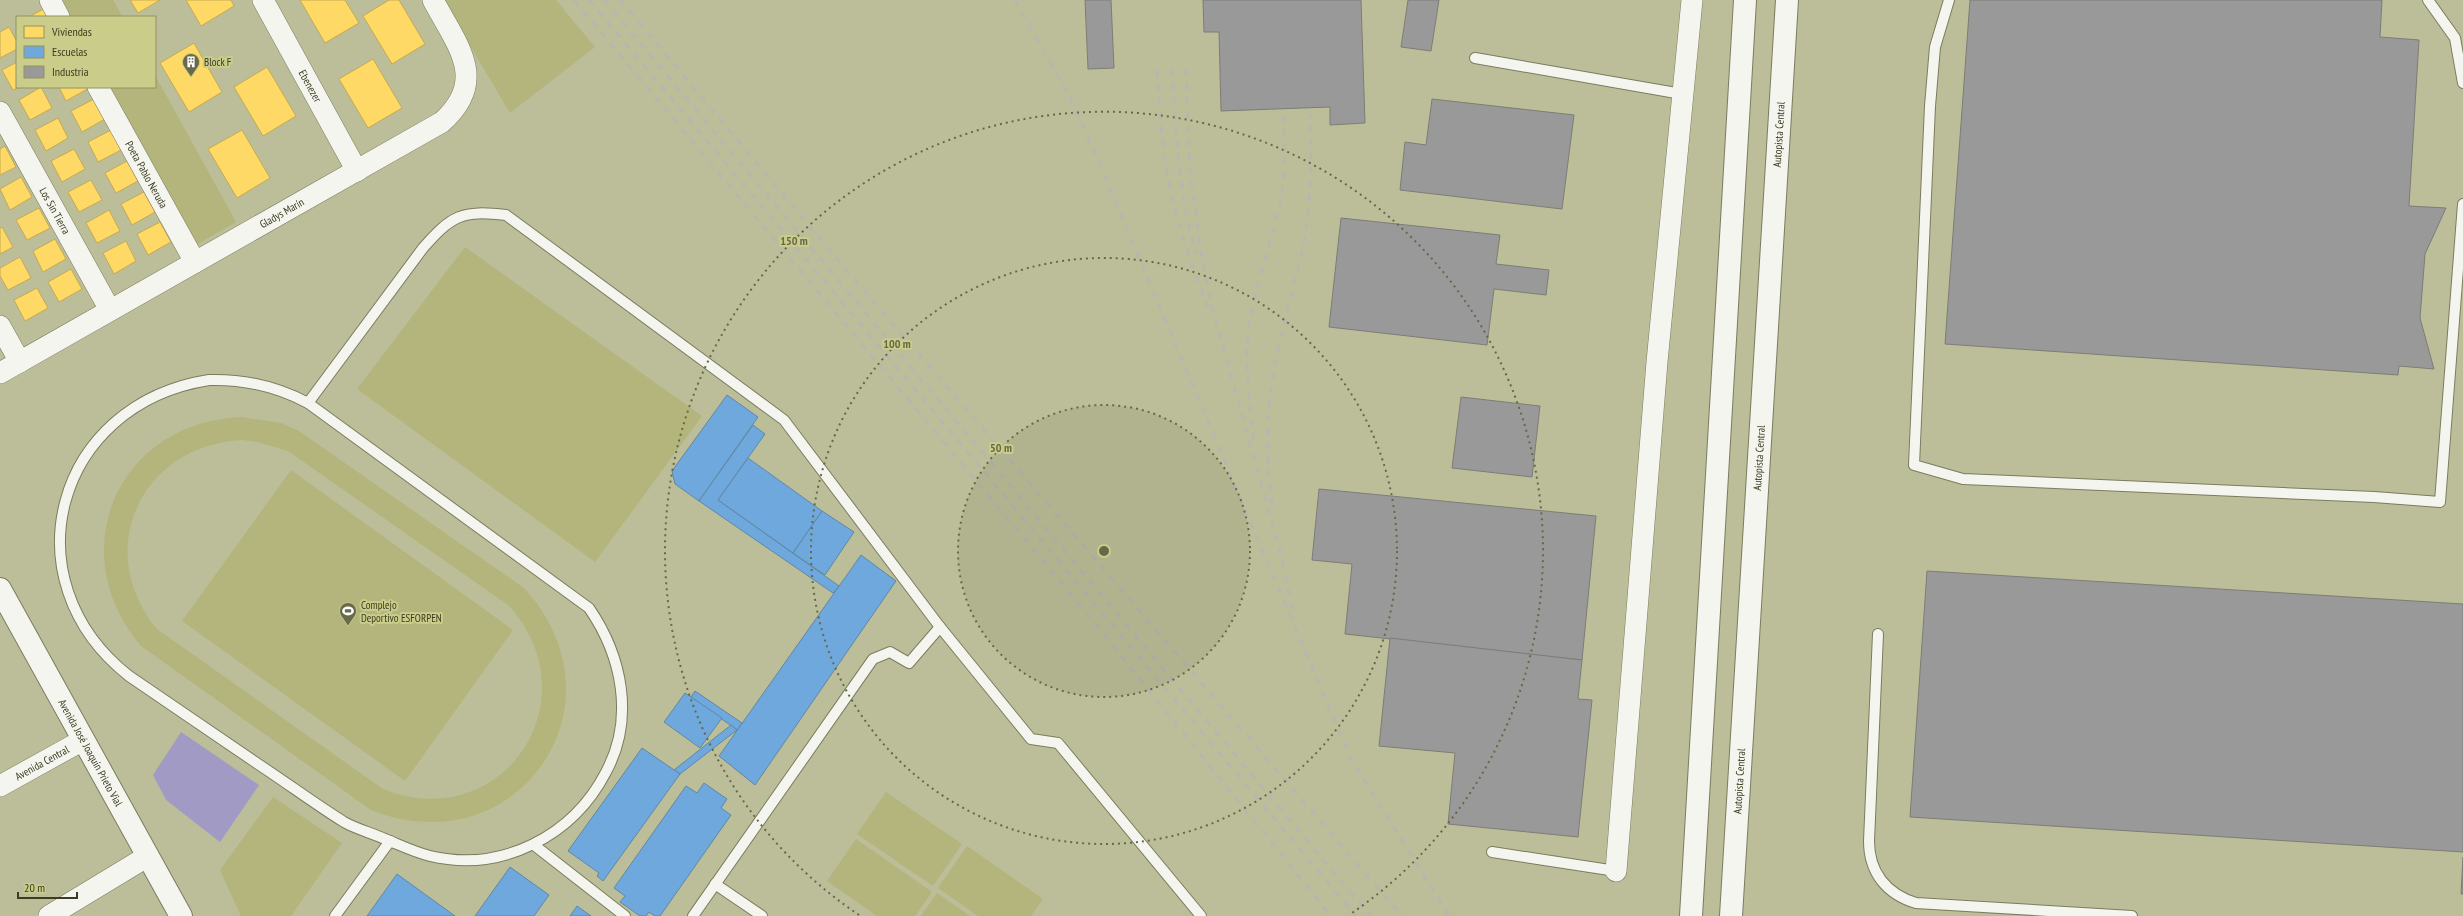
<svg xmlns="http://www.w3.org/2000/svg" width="2463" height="916" font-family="'PT Sans Narrow',sans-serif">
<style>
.green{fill:#b3b57c;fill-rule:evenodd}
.water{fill:#a19ac4}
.homes{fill:#ffd966;stroke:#c4aa51}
.schools{fill:#6fa8dc;stroke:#5f88a4}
.industry{fill:#999;stroke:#7d7d75}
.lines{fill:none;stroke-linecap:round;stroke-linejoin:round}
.lane-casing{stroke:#7b7c5f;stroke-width:12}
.street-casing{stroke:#7b7c5f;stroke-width:22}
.secondary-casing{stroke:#7b7c5f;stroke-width:24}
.highway-casing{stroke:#7b7c5f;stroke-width:24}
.lane{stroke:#f5f5f0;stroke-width:10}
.street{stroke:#f5f5f0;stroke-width:21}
.secondary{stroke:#f5f5f0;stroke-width:22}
.highway{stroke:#f5f5f0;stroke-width:22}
.rail{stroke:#b7b7ae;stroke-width:3;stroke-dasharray:7 7;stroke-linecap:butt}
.ring{fill:none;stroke:#666848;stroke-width:2;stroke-dasharray:2 4}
.labels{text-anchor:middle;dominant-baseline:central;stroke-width:4;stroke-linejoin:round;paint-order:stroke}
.poi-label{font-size:11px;fill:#3b3c20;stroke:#cacd8a;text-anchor:start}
.street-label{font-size:11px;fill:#3b3c20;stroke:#cacd8a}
.centre{fill:#666848;stroke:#cacd8a;stroke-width:2}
.ring-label{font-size:12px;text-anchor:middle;font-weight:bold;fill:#666848;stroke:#cacd8a;stroke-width:4;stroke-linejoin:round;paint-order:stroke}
</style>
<rect width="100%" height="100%" fill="#bcbe99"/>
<g class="green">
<path d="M60 0H113L123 17H70Z"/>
<path d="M443 0H556L595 47 510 113Z"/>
<path d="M155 75 236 222 196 245 109 87H155Z"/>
<path d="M465 247 702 416 595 562 357 389Z"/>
<path d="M242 417 281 423 299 431 524 588C631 704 517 868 371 810L141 646C61 551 118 422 242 417ZM242 440 258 442 288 451 508 605C595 699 502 837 383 789L157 629C92 550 141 445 242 440Z"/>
<path d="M291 470 513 630 405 781 182 621Z"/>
<path d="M886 792 962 844 933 886 857 834Z"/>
<path d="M273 797 342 843 291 916H241L220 870Z"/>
<path d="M856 839 932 892 915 916H877L827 881Z"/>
<path d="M967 846 1043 899 1031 916H978L938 888Z"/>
<path d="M937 893 970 916H921Z"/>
</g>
<path class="water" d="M181 732 259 785 220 842 166 800 153 775Z"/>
<g class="homes">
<path d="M130 0H160L138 13Z"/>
<path d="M186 0H231L234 6 201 26Z"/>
<path d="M300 0H345L359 23 325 43Z"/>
<path d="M389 0H399L425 44 392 64 363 16Z"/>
<path d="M45 8 50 17H29Z"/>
<path d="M9 27 17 42V49L0 58V32Z"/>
<path d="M194 43 222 92 189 112 160 63Z"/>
<path d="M373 59 402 108 368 128 339 79Z"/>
<path d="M17 62V87H20L13 90 2 70Z"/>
<path d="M267 67 296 116 263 136 234 87Z"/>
<path d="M41 87 52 108 30 120 19 100Z"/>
<path d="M59 87H88L89 88 66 101Z"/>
<path d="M94 99 105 119 82 132 71 111Z"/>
<path d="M58 118 68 138 46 151 35 130Z"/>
<path d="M111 130 121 150 98 162 88 142Z"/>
<path d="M242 130 270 178 237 198 208 149Z"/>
<path d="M5 146 16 167 0 175V149Z"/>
<path d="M74 149 85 169 62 182 51 161Z"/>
<path d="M127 161 138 181 116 193 105 173Z"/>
<path d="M21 177 32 197 10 210 0 189Z"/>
<path d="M91 180 102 200 79 212 68 192Z"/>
<path d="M144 192 155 212 132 225 121 204Z"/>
<path d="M39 208 50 228 27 240 16 220Z"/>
<path d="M109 210 120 231 97 243 86 223Z"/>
<path d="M160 222 171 242 148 255 137 234Z"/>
<path d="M2 227 13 247 0 254V228Z"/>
<path d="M55 239 66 259 43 272 33 251Z"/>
<path d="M126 241 136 261 114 274 103 253Z"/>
<path d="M20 257 31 278 8 290 0 276V268Z"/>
<path d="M71 269 82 289 59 302 48 282Z"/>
<path d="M37 288 48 308 25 321 14 300Z"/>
</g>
<g class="schools">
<path d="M727 395 758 417 699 501 675 484 672 471Z"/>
<path d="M753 425 765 434 718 500 839 586 833 593 699 501Z"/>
<path d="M748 458 822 511 793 553 718 500Z"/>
<path d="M822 511 854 532 825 575 793 553Z"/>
<path d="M861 555 896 581 755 785 719 756Z"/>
<path d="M695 691 742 723 737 730 691 697Z"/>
<path d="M685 693 722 718 700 748 664 722Z"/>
<path d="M731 725 737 730 680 774 674 770Z"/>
<path d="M642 748 680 774 603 881 597 876 599 873 568 851Z"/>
<path d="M704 783 727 799 721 808 731 815 660 916H655L649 912 646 916H640L620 902 625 896 614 888 686 786 697 793Z"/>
<path d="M510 867 549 895 534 916H475Z"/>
<path d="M397 874 455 916H367Z"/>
<path d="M577 906 591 916H570Z"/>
</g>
<g class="industry">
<path d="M1085 0H1111L1114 68 1088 69Z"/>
<path d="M1203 0H1361L1365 123 1330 125V107L1221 111 1219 32H1204Z"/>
<path d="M1408 0H1439L1431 51 1401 47Z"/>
<path d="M1970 0H2382L2380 37 2419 40 2409 206 2446 208 2425 254 2420 318 2434 369 2399 366 2398 375 1945 344Z"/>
<path d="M1432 99 1574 115 1562 209 1400 190 1405 142 1426 145Z"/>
<path d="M1341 218 1500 235 1496 264 1549 270 1546 295 1494 289 1487 345 1329 327Z"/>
<path d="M1461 397 1540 406 1532 477 1452 468Z"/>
<path d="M1319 489 1596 516 1582 660 1345 634 1352 564 1312 560Z"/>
<path d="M1927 571 2463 604V852L1910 817Z"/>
<path d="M1390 638 1582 660 1578 699 1592 700 1578 837 1448 824 1455 753 1379 746Z"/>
<path d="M2463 857V894H2461Z"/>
</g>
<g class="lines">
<defs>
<g id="lane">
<path d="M1949 0 1935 47 1930 106 1914 465 1963 479 2374 497 2440 502 2463 204"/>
<path d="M2428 0 2455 38 2463 83"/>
<path d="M1475 58 1682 94"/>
<path d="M209 380C245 379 276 386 308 403L589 608C622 656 635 718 606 772 573 836 502 873 430 856 414 852 400 845 385 839 372 833 356 829 344 822 315 804 287 783 258 764 215 735 172 705 129 676 7 580 55 404 209 380Z"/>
<path d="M308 403 423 248C452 215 462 210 506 215L784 420 940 627"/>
<path d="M1878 634 1869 841C1869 872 1886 894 1916 903L2132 916"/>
<path d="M534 845 625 916"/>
<path d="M1492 852 1616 871"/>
<path d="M715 884 762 916"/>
<path d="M335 916 390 841"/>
<path d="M693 916 873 659 890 652 909 663 940 627 1031 739 1058 743 1201 916"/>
</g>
<g id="street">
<path d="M50 0 59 17"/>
<path id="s1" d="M263 0 357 171"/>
<path id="s2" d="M98 87 195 262"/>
<path id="s3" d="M0 112 110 310"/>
<path d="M0 326 20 362"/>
<path id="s4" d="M0 373 442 122C489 80 457 45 433 0"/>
<path id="s5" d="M0 786 83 740"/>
<path d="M1616 871 1657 362 1692 0"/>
<path d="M49 916 148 856"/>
</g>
<g id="secondary">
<path id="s6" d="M0 589 181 916"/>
</g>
<g id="highway">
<path d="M1691 916 1745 0"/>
<path id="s7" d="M1731 916 1787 0"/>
</g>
</defs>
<use href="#lane" class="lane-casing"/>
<use href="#street" class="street-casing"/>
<use href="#secondary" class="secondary-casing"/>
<use href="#highway" class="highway-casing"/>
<use href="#lane" class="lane"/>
<use href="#street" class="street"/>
<use href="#secondary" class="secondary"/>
<use href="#highway" class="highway"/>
<g class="rail">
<path d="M574 0 1076 600 1331 916"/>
<path d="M589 0 1356 916"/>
<path d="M604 0 1370 916"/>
<path d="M620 0 836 258 1402 916"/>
<path d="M1015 0 1060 79 1082 123 1350 757 1449 916"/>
<path d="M1186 69 1190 171 1202 258 1211 303 1281 555 1293 612"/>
<path d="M1157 70C1160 112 1162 155 1172 197 1180 235 1194 271 1208 307"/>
<path d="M1172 70C1176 131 1178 194 1196 253"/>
<path d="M1254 440C1250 401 1243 359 1250 319 1257 281 1271 244 1279 207 1286 177 1285 146 1284 116"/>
<path d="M1272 505C1265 456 1266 407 1276 358 1285 312 1301 268 1307 222 1312 186 1311 150 1310 113"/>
</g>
</g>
<circle cx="1104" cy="551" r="146" fill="#666848" fill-opacity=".12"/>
<g class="ring">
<circle cx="1104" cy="551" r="146"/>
<circle cx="1104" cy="551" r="293"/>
<path d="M859 915A439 439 0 1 1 1349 915"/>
</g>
<defs>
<symbol id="building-pin" viewBox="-11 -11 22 30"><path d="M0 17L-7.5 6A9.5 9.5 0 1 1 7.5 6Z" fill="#686a4a" stroke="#cacd8a"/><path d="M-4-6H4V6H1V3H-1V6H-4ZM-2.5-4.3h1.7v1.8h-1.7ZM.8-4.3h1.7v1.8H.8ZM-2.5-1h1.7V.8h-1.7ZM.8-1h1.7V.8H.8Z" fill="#fff"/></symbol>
<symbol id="stadium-pin" viewBox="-11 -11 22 30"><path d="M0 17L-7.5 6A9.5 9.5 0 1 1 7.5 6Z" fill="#686a4a" stroke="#cacd8a"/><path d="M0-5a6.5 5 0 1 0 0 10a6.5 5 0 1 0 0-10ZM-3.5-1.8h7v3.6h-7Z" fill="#fff"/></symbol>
</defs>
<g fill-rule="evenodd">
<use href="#building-pin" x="181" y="52" width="20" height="27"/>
<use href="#stadium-pin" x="338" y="601" width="20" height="27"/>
</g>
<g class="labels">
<g class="poi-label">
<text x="204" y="62">Block F</text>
<text x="361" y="605">Complejo<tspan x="361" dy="13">Deportivo ESFORPEN</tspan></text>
</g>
<g class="street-label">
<text stroke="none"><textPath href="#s1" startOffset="98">Ebenezer</textPath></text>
<text stroke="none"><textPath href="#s7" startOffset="783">Autopista Central</textPath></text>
<text stroke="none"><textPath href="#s2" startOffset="100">Poeta Pablo Neruda</textPath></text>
<text stroke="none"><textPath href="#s3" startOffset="113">Los Sin Tierra</textPath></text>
<text stroke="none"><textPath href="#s4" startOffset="324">Gladys Marín</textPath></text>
<text stroke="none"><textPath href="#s7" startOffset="459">Autopista Central</textPath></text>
<text stroke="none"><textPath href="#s6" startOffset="187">Avenida José Joaquín Prieto Vial</textPath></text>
<text stroke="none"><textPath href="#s5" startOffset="48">Avenida Central</textPath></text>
<text stroke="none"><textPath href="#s7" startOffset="135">Autopista Central</textPath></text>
</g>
</g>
<circle cx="1104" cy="551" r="6" class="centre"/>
<g class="ring-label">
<text x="794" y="245">150 m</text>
<text x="897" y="348">100 m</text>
<text x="1001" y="452">50 m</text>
</g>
<rect x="16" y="16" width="140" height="72" fill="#cacd8a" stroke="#919360"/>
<rect x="24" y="26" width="20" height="12" fill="#ffd966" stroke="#919360"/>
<text x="52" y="36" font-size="12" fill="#3b3c20">Viviendas</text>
<rect x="24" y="46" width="20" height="12" fill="#6fa8dc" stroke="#919360"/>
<text x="52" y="56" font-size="12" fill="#3b3c20">Escuelas</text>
<rect x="24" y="66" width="20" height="12" fill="#999999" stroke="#919360"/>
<text x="52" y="76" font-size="12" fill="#3b3c20">Industria</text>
<path d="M18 892v6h59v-6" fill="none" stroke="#3b3c20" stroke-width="2"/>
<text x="24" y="892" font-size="12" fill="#3b3c20" stroke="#cacd8a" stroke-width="3" paint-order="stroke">20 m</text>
</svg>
